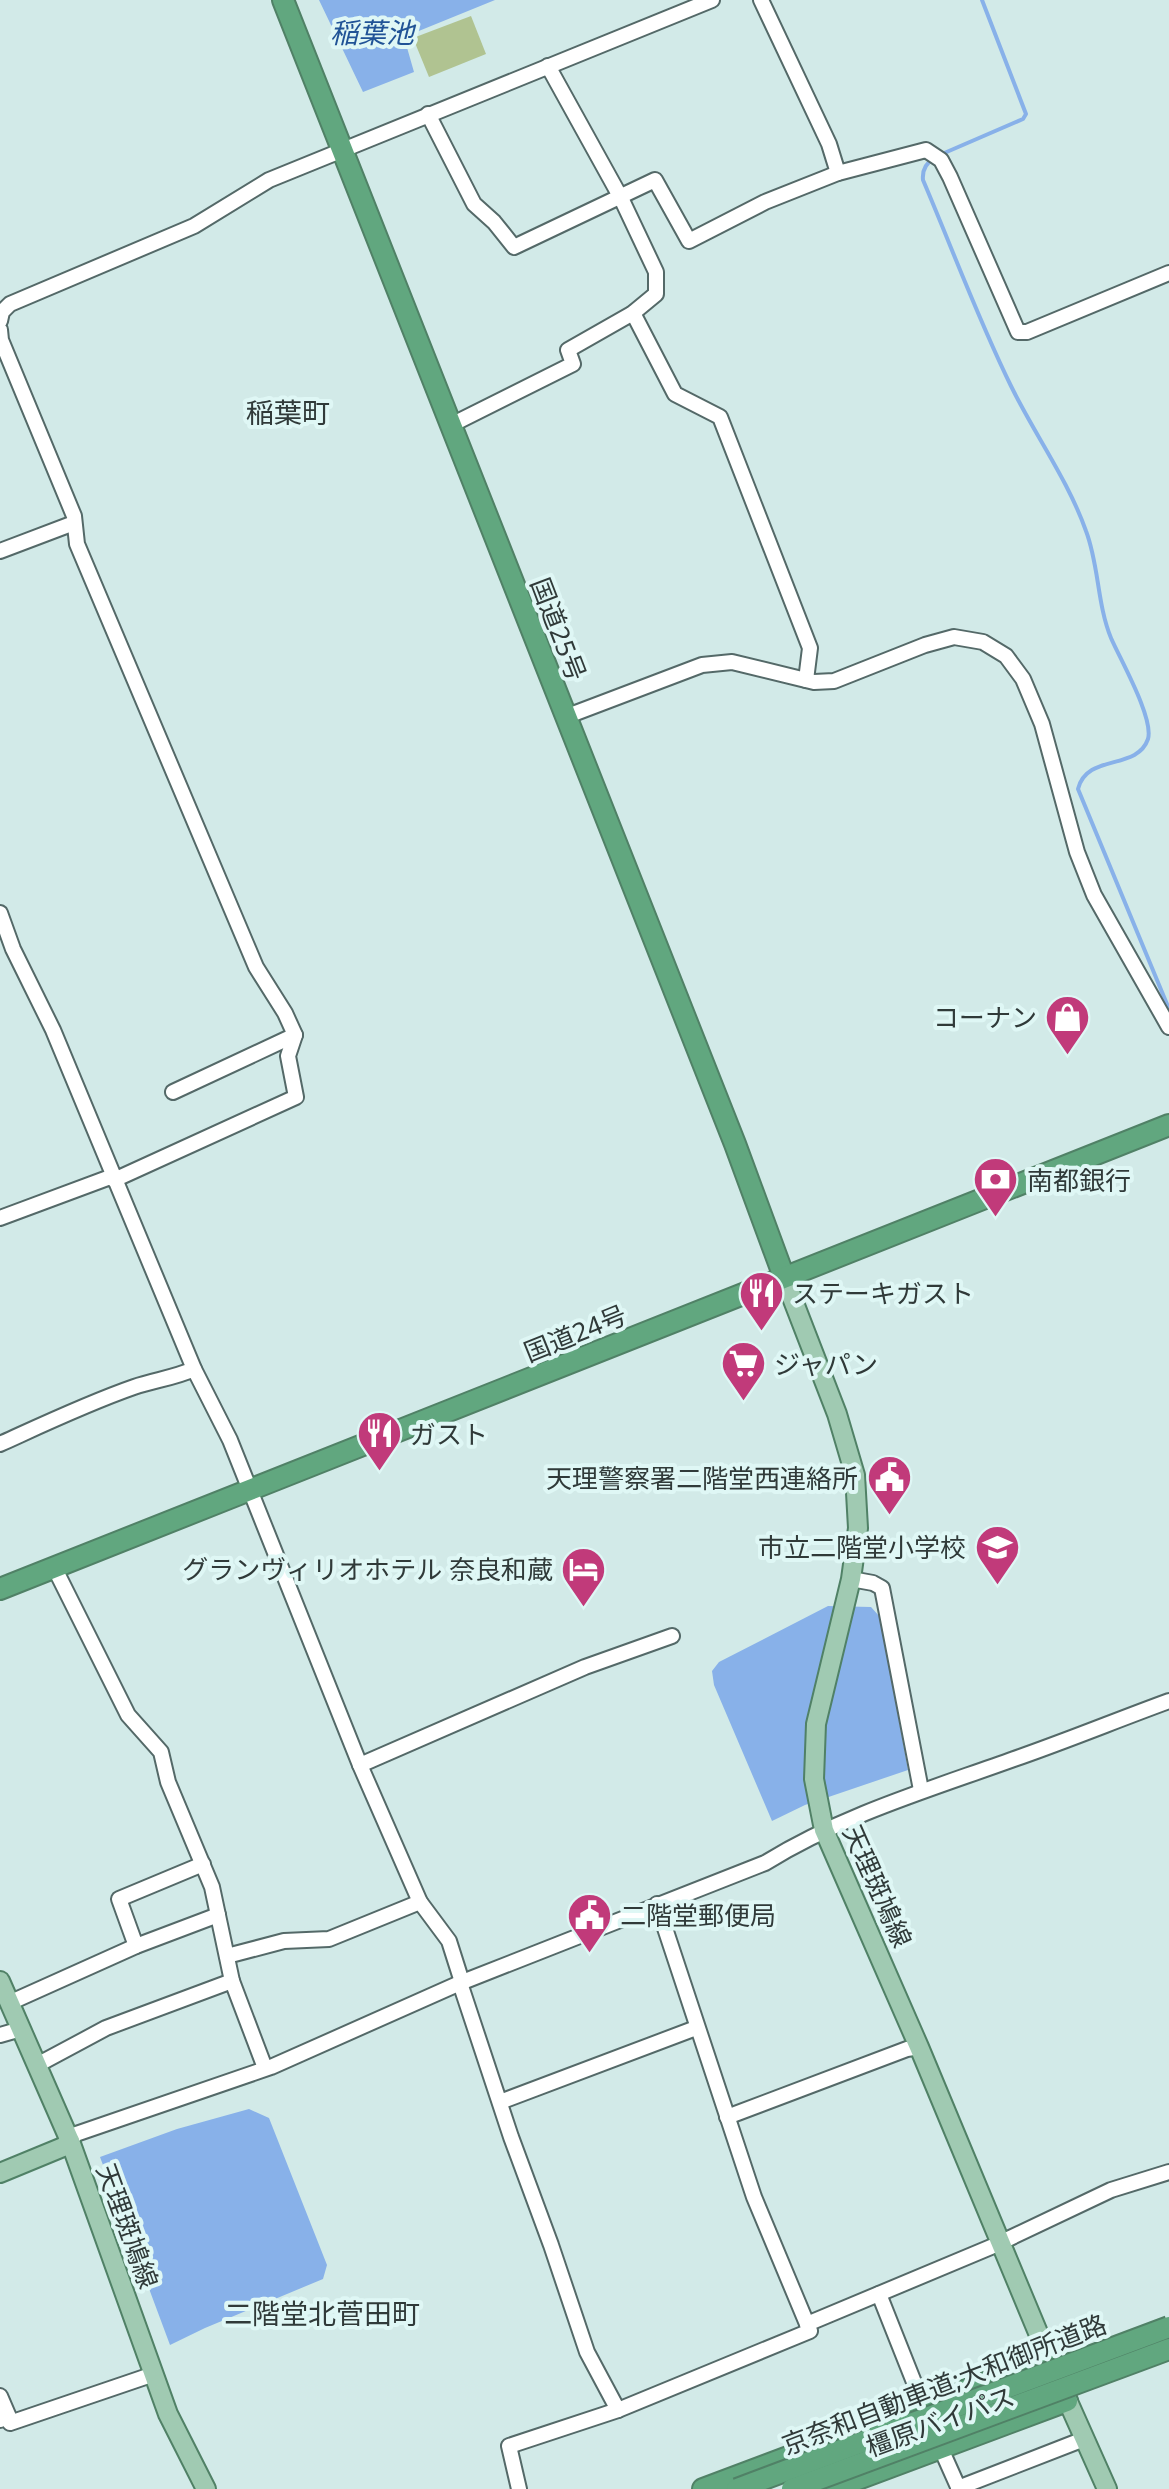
<svg xmlns="http://www.w3.org/2000/svg" width="1169" height="2489" font-family="'Noto Sans','Noto Sans JP',sans-serif">
<style>
.green{fill:#b0c391}
.water{fill:#88b1e9}
.lines{fill:none;stroke-linecap:round;stroke-linejoin:round}
.stream{stroke:#88b1e9;stroke-width:4}
.minor-casing{stroke:#546968;stroke-width:18}
.major-casing{stroke:#508166;stroke-width:22}
.highway-casing{stroke:#508166;stroke-width:24}
.minor{stroke:#fff;stroke-width:14}
.major{stroke:#a0cab2;stroke-width:18}
.highway{stroke:#61a77f;stroke-width:20}
.highway-bridge-casing{stroke:#508166;stroke-width:24;stroke-linecap:butt}
.highway-bridge{stroke:#61a77f;stroke-width:20}
.labels{text-anchor:middle;dominant-baseline:central;stroke-width:8;stroke-linejoin:round;paint-order:stroke}
.street-label{font-size:26px;fill:#303a39;stroke:#dff7f5}
.poi-label{font-size:26px;fill:#303a39;stroke:#dff7f5;text-anchor:start}
.water-label{font-size:28px;font-style:italic;fill:#205396;stroke:#dff7f5}
.neighbourhood-label{font-size:28px;fill:#303a39;stroke:#dff7f5}
</style>
<rect width="100%" height="100%" fill="#d2eae8"/>
<path class="green" d="M471 16 486 54 429 77 413 38Z"/>
<g class="water">
<path d="M319 0H495L404 37 414 72 363 92Z"/>
<path d="M828 1606 871 1607 880 1617 908 1770 805 1805 772 1821 714 1685 712 1671 719 1662Z"/>
<path d="M249 2109 269 2118 327 2265 323 2279 205 2328 170 2345 100 2157 177 2129Z"/>
</g>
<g class="lines">
<g class="stream">
<path d="M942 154 1023 119 1026 114 982 0"/>
<path d="M934 158C926 163 922 170 923 180 952 248 978 319 1011 386 1035 435 1068 480 1086 531 1099 565 1097 604 1111 638 1120 659 1154 718 1148 739 1137 771 1087 753 1078 789L1169 1009"/>
</g>
<defs>
<g id="minor">
<path d="M761 0 829 144 838 173"/>
<path d="M428 114 474 204 494 222 514 247 655 180 689 241 765 202 838 173 926 150 941 160 950 177 1018 332H1027L1169 273"/>
<path d="M633 313 675 394 720 417 810 648 806 680"/>
<path d="M0 321 2 312 10 304 194 226 269 180 712 0"/>
<path d="M0 330 1 340 74 516 77 544 256 967 285 1013 295 1035 288 1056 296 1097 114 1180"/>
<path d="M451 425 573 364 568 350 633 313 656 294V272L621 198 548 66"/>
<path d="M0 551 74 523"/>
<path d="M565 717 702 665 732 662 814 682 834 681 925 645 954 637 983 642 1006 656 1023 679 1042 724 1077 852 1094 895 1169 1027"/>
<path d="M0 913 13 949 53 1030 194 1369 230 1440 360 1765 420 1902 449 1941 462 1982"/>
<path d="M173 1092 295 1035"/>
<path d="M0 1218 113 1176"/>
<path d="M0 1444C44 1424 88 1403 134 1387 154 1380 174 1378 194 1369"/>
<path d="M54 1567 128 1715 161 1752 168 1782 212 1887 232 1981 265 2068"/>
<path d="M851 1579 873 1583 882 1588 921 1790"/>
<path d="M360 1765 585 1667 672 1636"/>
<path d="M136 1946 119 1899 203 1864"/>
<path d="M227 1956 284 1941 329 1939 420 1902"/>
<path d="M460 1983 511 2137 551 2245 587 2352 618 2410"/>
<path d="M9 2003 136 1946 218 1915"/>
<path d="M0 2035 21 2029"/>
<path d="M37 2065 106 2028 232 1981"/>
<path d="M500 2102 696 2028"/>
<path d="M727 2117 907 2049 919 2047"/>
<path d="M70 2141 76 2134 271 2067 460 1983 765 1863C843 1815 928 1790 1014 1759 1066 1741 1117 1720 1169 1701"/>
<path d="M879 2294 927 2415"/>
<path d="M807 2324 991 2247 1111 2190 1169 2172"/>
<path d="M0 2396 9 2417"/>
<path d="M0 2420 9 2417 10 2423 154 2374"/>
<path d="M938 2442 959 2489"/>
<path d="M958 2488 1084 2439"/>
<path d="M519 2489 509 2446 618 2410 810 2331 754 2197 657 1904"/>
</g>
<g id="major">
<path d="M784 1277 837 1414 855 1475 858 1528 851 1579 816 1724 814 1779 824 1830 919 2047 1049 2359 1107 2489"/>
<path d="M0 1981 70 2141 168 2414 206 2489"/>
<path d="M0 2173 63 2147 70 2141"/>
</g>
<g id="highway">
<path d="M283 0 735 1144 784 1277"/>
<path d="M0 1589 1169 1125"/>
<path d="M703 2489 1049 2359"/>
<path d="M831 2489 1067 2401"/>
</g>
</defs>
<use href="#minor" class="minor-casing"/>
<use href="#major" class="major-casing"/>
<use href="#highway" class="highway-casing"/>
<use href="#minor" class="minor"/>
<use href="#major" class="major"/>
<use href="#highway" class="highway"/>
<defs>
<g id="highway-bridge">
<path d="M737 2489 1169 2327"/>
<path d="M792 2489 1169 2349"/>
</g>
</defs>
<use href="#highway-bridge" class="highway-bridge-casing"/>
<use href="#highway-bridge" class="highway-bridge"/>
</g>
<defs>
<symbol id="shop-pin" viewBox="-11 -11 22 30"><path d="M0 17L-7.5 6A9.5 9.5 0 1 1 7.5 6Z" fill="#c13a7a" stroke="#dff7f5"/><path d="M-5-2.5h2.3a2.7 3.5 0 0 1 5.4 0H5L5.5 6h-11ZM-1.5-2.5h3a1.5 2.3 0 0 0-3 0Z" fill="#fff"/></symbol>
<symbol id="bank-pin" viewBox="-11 -11 22 30"><path d="M0 17L-7.5 6A9.5 9.5 0 1 1 7.5 6Z" fill="#c13a7a" stroke="#dff7f5"/><path d="M-6-4H6V4H-6ZM0-2.3a2.3 2.3 0 1 0 0 4.6a2.3 2.3 0 1 0 0-4.6Z" fill="#fff"/></symbol>
<symbol id="restaurant-pin" viewBox="-11 -11 22 30"><path d="M0 17L-7.5 6A9.5 9.5 0 1 1 7.5 6Z" fill="#c13a7a" stroke="#dff7f5"/><path d="M-5-6h1v4h1v-4h1v4h1v-4h1v5L-1.5 .5V6h-2V.5L-5-1ZM5-6V6H3V1.5H1.5Q1.5-4 5-6Z" fill="#fff"/></symbol>
<symbol id="supermarket-pin" viewBox="-11 -11 22 30"><path d="M0 17L-7.5 6A9.5 9.5 0 1 1 7.5 6Z" fill="#c13a7a" stroke="#dff7f5"/><path d="M-6-5.5h2.5l.6 2H6L4.5 2H-2.5L-4.4-4H-6ZM-1.5 3.2a1.3 1.3 0 1 0 .1 0ZM3 3.2a1.3 1.3 0 1 0 .1 0Z" fill="#fff"/></symbol>
<symbol id="civic-pin" viewBox="-11 -11 22 30"><path d="M0 17L-7.5 6A9.5 9.5 0 1 1 7.5 6Z" fill="#c13a7a" stroke="#dff7f5"/><path d="M-.6-6.5H3V-4.5H.6V-3L4-1V1h2V6H-6V1h2V-1L-.6-3ZM-1.2 2.5V6h2.4V2.5Z" fill="#fff"/></symbol>
<symbol id="school-pin" viewBox="-11 -11 22 30"><path d="M0 17L-7.5 6A9.5 9.5 0 1 1 7.5 6Z" fill="#c13a7a" stroke="#dff7f5"/><path d="M0-5L7-2L0 1L-7-2ZM-4 1L0 2.5L4 1V4Q0 6-4 4Z" fill="#fff"/></symbol>
<symbol id="hotel-pin" viewBox="-11 -11 22 30"><path d="M0 17L-7.5 6A9.5 9.5 0 1 1 7.5 6Z" fill="#c13a7a" stroke="#dff7f5"/><path d="M-6-4.5h1.5V1H6V5H4.5V3h-9V5H-6ZM-4 0a1.8 1.8 0 1 1 3.6 0ZM.5 0V-2.5h3Q6-2.5 6 0Z" fill="#fff"/></symbol>
</defs>
<g fill-rule="evenodd">
<use href="#shop-pin" x="1042" y="992" width="51" height="69"/>
<use href="#bank-pin" x="970" y="1154" width="51" height="69"/>
<use href="#restaurant-pin" x="736" y="1268" width="51" height="69"/>
<use href="#supermarket-pin" x="718" y="1338" width="51" height="69"/>
<use href="#restaurant-pin" x="354" y="1408" width="51" height="69"/>
<use href="#civic-pin" x="864" y="1452" width="51" height="69"/>
<use href="#school-pin" x="972" y="1522" width="51" height="69"/>
<use href="#hotel-pin" x="558" y="1544" width="51" height="69"/>
<use href="#civic-pin" x="564" y="1890" width="51" height="69"/>
</g>
<g class="labels">
<g class="street-label">
<text transform="translate(559 629) rotate(69)">国道25号</text>
<text transform="translate(575 1333) rotate(-22)">国道24号</text>
<text transform="translate(878 1886) rotate(66)">天理斑鳩線</text>
<text transform="translate(128 2226) rotate(70)">天理斑鳩線</text>
<text transform="translate(944 2384) rotate(-21)">京奈和自動車道;大和御所道路</text>
<text transform="translate(940 2421) rotate(-20)">橿原バイパス</text>
</g>
<g class="poi-label">
<text x="1037" y="1017" text-anchor="end">コーナン</text>
<text x="1027" y="1180">南都銀行</text>
<text x="792" y="1293">ステーキガスト</text>
<text x="774" y="1364">ジャパン</text>
<text x="410" y="1434">ガスト</text>
<text x="858" y="1478" text-anchor="end">天理警察署二階堂西連絡所</text>
<text x="966" y="1547" text-anchor="end">市立二階堂小学校</text>
<text x="553" y="1569" text-anchor="end">グランヴィリオホテル 奈良和蔵</text>
<text x="620" y="1915">二階堂郵便局</text>
</g>
<g class="water-label">
<text x="372" y="32">稲葉池</text>
</g>
<g class="neighbourhood-label">
<text x="288" y="412">稲葉町</text>
<text x="322" y="2313">二階堂北菅田町</text>
</g>
</g>
</svg>
